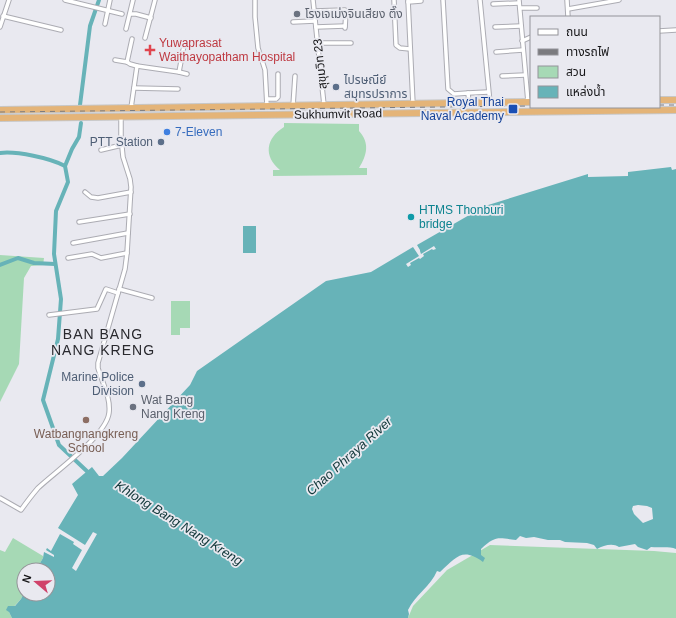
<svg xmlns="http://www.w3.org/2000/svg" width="676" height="618" font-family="Arial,'Noto Sans Thai',sans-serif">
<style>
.green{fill:#a6d9b5}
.water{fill:#67b3b8;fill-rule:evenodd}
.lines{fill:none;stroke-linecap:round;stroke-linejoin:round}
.canal{stroke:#67b3b8;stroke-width:4}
.minor-casing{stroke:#acacb3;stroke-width:5.5}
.trunk-casing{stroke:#c7c7c7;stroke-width:8}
.minor{stroke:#fff;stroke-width:3.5}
.trunk{stroke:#e4b478;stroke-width:6}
.rail{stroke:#7b7b7f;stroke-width:1;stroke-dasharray:5 5;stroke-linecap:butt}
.worship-dot{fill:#6b7280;stroke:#e9e9f0;stroke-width:1.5}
.health-dot{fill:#e0444e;stroke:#e9e9f0;stroke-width:1.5}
.service-dot{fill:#5c6f8a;stroke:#e9e9f0;stroke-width:1.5}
.transit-dot{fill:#1a4fb4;stroke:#e9e9f0;stroke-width:1.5}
.shop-dot{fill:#3f7fe0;stroke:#e9e9f0;stroke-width:1.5}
.culture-dot{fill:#0f9aa8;stroke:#e9e9f0;stroke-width:1.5}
.education-dot{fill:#8d6e63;stroke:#e9e9f0;stroke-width:1.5}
.labels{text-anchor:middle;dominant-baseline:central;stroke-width:3.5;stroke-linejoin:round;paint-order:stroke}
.worship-label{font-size:12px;fill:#5b616d;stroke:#e9e9f0;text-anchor:start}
.health-label{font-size:12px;fill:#be3a42;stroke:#e9e9f0;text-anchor:start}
.street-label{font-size:12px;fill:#151517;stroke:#e9e9f0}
.service-label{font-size:12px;fill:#4e5e75;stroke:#e9e9f0;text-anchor:end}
.transit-label{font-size:12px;fill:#164399;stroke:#e9e9f0;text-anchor:end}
.shop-label{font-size:12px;fill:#366cbe;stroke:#e9e9f0;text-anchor:start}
.culture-label{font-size:12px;fill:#0d838f;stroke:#e9e9f0;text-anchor:start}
.education-label{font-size:12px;fill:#785e54;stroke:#e9e9f0}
.water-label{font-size:13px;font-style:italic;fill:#113739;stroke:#e9e9f0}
.quarter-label{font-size:14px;letter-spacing:1px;fill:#29292e;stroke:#e9e9f0}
</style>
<rect width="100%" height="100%" fill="#e9e9f0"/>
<g class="green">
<path d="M284 123 359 124V131C370 143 367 155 359 168H367V175L273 176V170H280C263 156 266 138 284 127Z"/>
<path d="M0 255 44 258 43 265 31 266 24 278 19 364 0 402Z"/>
<path d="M171 301H190V328H180V335H171Z"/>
<path d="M13 538 43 556V558L36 570H24L25 594 23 595 21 599 9 612 12 618H0V550L5 552Z"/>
<path d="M490 545 654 551 676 553V618H408L413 606 447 570Z"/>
</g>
<g class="water">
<path d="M671 167 672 170 676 169V549C669 546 659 548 651 547L647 550 638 547 635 544 619 547C613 543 604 545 597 549L594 545 587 543 565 542 560 540H548L534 537 526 538 520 536 516 540C498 538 496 535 481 549V555L485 558 483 562C462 547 457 557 440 572L437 571C431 586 415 595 408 610L409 614 408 618H12L9 612 6 610 8 606H15L21 599 23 595 25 594H48V570H36L43 558 44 552 54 557V555L46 550 47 548 51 551 60 534 74 542 73 544 82 550 72 568 76 571 97 534 93 532 85 545 58 528 78 495 72 484 92 467 99 476H103L122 458 190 385 197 371 326 281 371 272 413 247 419 256 406 264 408 267 411 265 410 263 419 258 420 259 424 256 423 254 432 249 433 250 436 249 434 246 421 254 420 251V250L417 245 485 206 588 174V177L628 176V172ZM638 505 647 506 652 508 653 519 643 523 634 514 632 509 633 506Z"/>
<rect x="243" y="226" width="13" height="27"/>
</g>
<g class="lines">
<g class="canal">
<path d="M80 105 90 26 99 0"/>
<path d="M0 153C17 151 50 158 65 166L68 182 56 211 54 254 61 299 58 339 43 400 59 445 91 475"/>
<path d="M65 166 72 149 79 137 81 123"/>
<path d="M0 265 18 258 34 263 55 264"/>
</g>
<defs>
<g id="minor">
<path d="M65 0 122 14"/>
<path d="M255 0V17L258 48 265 70 267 106"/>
<path d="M313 0 324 105"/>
<path d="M394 0 396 45 400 48 410 49"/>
<path d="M408 0 413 104"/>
<path d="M443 0 448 89 454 94 468 93 469 102"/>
<path d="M480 0 490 103"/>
<path d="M519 0 528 102"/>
<path d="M567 0 568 17"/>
<path d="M408 2 421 1"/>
<path d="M493 4 519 3"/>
<path d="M520 8H537"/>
<path d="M568 9 619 0"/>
<path d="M314 11 345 10 346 11 345 28"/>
<path d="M130 14H136L151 18"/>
<path d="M3 16 61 30"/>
<path d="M293 22 315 21"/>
<path d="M105 24 110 0"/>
<path d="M0 27 9 0"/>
<path d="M316 27 345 26"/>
<path d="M495 27 521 26"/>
<path d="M126 29 133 0"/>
<path d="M659 31 676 30"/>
<path d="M145 38 155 0"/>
<path d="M522 41 531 37"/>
<path d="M317 43H351"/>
<path d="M496 52 523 50"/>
<path d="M115 60 127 62"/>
<path d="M137 66 179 72 184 45"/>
<path d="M179 72 187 74"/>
<path d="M502 76 525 75"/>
<path d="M134 88 178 89"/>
<path d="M468 93 488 92"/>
<path d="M267 99H276L278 97V74"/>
<path d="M293 106 295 76"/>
<path d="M131 108 137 66 130 64 127 62 132 39"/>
<path d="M101 150 122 145"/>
<path d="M85 192 91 197 98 198 131 192"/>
<path d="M79 222 130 214"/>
<path d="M73 243 128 233"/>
<path d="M68 258 92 254 101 258 127 253"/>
<path d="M119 289 152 298"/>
<path d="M49 315 97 309 106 289 118 293"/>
<path d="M0 498 21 510C26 503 32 495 38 488 56 471 106 436 109 413 111 398 102 382 98 368V363L125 269 127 253 131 187 130 179 123 157 121 137V116"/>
</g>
<g id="trunk">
<path d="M659 100H676"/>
<path d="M0 110 531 102"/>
<path d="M0 118 676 110"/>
</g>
</defs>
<use href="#minor" class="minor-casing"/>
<use href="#trunk" class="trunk-casing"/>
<use href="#minor" class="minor"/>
<use href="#trunk" class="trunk"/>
<g class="rail">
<path d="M659 105H676"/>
<path d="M0 112 531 106"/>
</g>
</g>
<g class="worship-dot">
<circle cx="297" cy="14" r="4"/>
<circle cx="133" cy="407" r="4"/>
</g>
<path class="health-dot" d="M148 44h4v4h4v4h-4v4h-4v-4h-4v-4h4z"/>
<g class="service-dot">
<circle cx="336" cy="87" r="4"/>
<circle cx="161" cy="142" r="4"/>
<circle cx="142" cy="384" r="4"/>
</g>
<rect class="transit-dot" x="508" y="104" width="10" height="10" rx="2"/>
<circle class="shop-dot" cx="167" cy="132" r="4"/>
<circle class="culture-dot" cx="411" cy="217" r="4"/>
<circle class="education-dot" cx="86" cy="420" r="4"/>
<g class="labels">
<g class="worship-label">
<text x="305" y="14">โรงเจเม่งจินเสียง ตึ๊ง</text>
<text x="141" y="400">Wat Bang<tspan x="141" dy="14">Nang Kreng</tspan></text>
</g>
<g class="health-label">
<text x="159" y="43">Yuwaprasat<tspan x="159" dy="14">Waithayopatham Hospital</tspan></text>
</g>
<g class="street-label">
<text transform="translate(320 64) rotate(-96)">สุขุมวิท 23</text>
<text transform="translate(338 114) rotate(-1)">Sukhumvit Road</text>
</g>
<g class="service-label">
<text x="344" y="80" text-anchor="start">ไปรษณีย์<tspan x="344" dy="14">สมุทรปราการ</tspan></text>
<text x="153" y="142">PTT Station</text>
<text x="134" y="377">Marine Police<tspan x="134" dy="14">Division</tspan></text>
</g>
<g class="transit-label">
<text x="504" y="102">Royal Thai<tspan x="504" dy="14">Naval Academy</tspan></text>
</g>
<g class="shop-label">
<text x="175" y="132">7-Eleven</text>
</g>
<g class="culture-label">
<text x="419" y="210">HTMS Thonburi<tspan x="419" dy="14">bridge</tspan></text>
</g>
<g class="education-label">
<text x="86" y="434">Watbangnangkreng<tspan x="86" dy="14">School</tspan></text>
</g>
<g class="water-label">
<text transform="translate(349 456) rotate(-42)">Chao Phraya River</text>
<text transform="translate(179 523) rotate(32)">Khlong Bang Nang Kreng</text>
</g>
<g class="quarter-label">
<text x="103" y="334">BAN BANG<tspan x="103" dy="16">NANG KRENG</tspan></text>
</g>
</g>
<rect x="530" y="16" width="130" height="92" fill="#e9e9f0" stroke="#949499"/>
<rect x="538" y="29" width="20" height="6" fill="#ffffff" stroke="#949499"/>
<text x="566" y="36" font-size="12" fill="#151517">ถนน</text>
<rect x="538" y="49" width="20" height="6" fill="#7b7b7f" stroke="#949499"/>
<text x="566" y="56" font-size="12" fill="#151517">ทางรถไฟ</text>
<rect x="538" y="66" width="20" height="12" fill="#a6d9b5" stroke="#949499"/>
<text x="566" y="76" font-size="12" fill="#151517">สวน</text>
<rect x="538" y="86" width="20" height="12" fill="#67b3b8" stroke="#949499"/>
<text x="566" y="96" font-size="12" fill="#151517">แหล่งน้ำ</text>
<g transform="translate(36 582) rotate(289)"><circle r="19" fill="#e9e9f0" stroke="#949499"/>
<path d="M0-3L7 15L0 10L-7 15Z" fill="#d0426a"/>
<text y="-6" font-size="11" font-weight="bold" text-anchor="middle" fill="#151517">N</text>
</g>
</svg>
